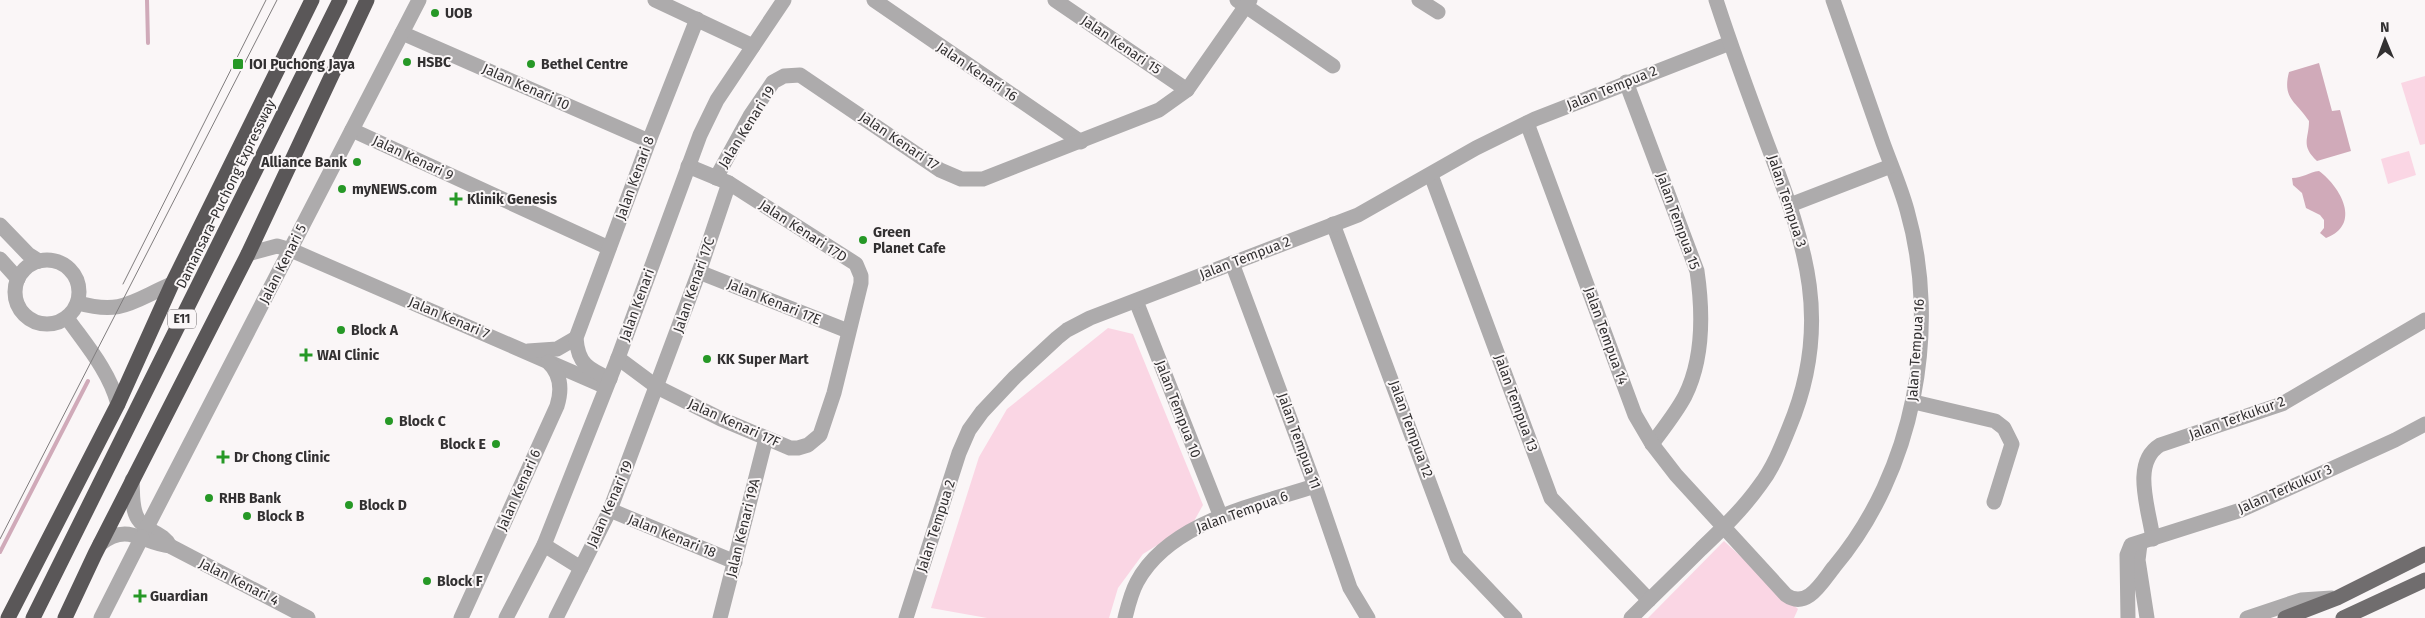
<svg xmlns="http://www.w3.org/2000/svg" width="2425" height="618" font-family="'Fira Sans',sans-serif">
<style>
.green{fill:#fad6e4}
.water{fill:#d0aab9}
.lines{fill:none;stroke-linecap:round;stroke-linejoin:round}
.stream{stroke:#d0aab9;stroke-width:4}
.minor{stroke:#adabac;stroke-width:15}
.major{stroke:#706d6e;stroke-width:15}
.highway{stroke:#5a5758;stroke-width:15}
.tram{stroke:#807d7e;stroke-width:1}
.poi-dot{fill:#269826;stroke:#faf6f7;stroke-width:2}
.labels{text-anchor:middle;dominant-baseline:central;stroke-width:4;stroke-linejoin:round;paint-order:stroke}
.shield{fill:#faf6f7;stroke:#6e6b6c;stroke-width:1}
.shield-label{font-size:12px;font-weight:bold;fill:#323031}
.poi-label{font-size:14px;font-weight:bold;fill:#323031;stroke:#faf6f7;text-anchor:start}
.street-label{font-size:14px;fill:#323031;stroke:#faf6f7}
</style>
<rect width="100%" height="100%" fill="#faf6f7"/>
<g class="green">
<path d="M2425 76V144L2420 145 2401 83Z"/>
<path d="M2409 151 2416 175 2388 184 2381 159Z"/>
<path d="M1108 328 1133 334 1203 505 1193 523 1143 554 1118 588 1109 618H987L931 608 979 457 1007 409Z"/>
<path d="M1724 541 1798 609 1794 618H1648Z"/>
</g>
<g class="water">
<path d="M2319 63 2332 111 2340 110 2351 151 2317 161C2300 145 2309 139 2309 121 2296 101 2282 99 2289 72Z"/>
<path d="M2319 171C2341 187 2362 225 2326 238L2320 233 2324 228V220L2320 215 2306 208 2302 193 2293 185 2292 178C2303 178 2309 172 2319 171Z"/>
</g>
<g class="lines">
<g class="stream">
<path d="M147 0 148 43"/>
<path d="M0 552 88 381"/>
</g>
<g class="minor">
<path d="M655 0 753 46"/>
<path d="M874 0 1081 142"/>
<path d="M1055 0 1187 90"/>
<path d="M1237 0 1333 66"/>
<path d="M1419 0 1438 12"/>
<path d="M402 33 649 141"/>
<path d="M1626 82 1697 271C1703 312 1704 358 1685 396 1676 413 1663 429 1652 444"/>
<path d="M1527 123 1635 415 1652 444 1676 475 1786 595C1807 610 1822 582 1834 567 1914 472 1941 329 1907 210 1901 188 1891 165 1883 143 1866 95 1850 48 1833 0"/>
<path d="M352 130 609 248"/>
<path d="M1431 175 1551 498 1649 600"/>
<path d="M716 178 750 116 773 82 784 76 800 75 940 170 961 179H983L1159 110 1187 90 1250 0"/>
<path d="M1790 205 1891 166"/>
<path d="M1333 224 1457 557 1515 618"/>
<path d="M0 225 28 254 39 261"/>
<path d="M248 254 277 246 291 250 604 386"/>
<path d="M0 259 18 279"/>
<circle cx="47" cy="292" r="32"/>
<path d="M1232 263 1315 486 1350 588 1368 618"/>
<path d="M699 272 848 331"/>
<path d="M1136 301 1221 517"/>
<path d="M78 303C123 315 132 301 172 284"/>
<path d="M67 318C87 346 109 371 118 404"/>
<path d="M528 351 557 349 576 338"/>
<path d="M618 358 657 387 721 419 790 448H798L808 445 820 435 834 393 861 283V276L856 264 729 183 688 166"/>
<path d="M610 379C588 369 578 364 576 338L649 141 697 19"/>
<path d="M1914 402 1995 421 2004 428 2012 444 1994 502"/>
<path d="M132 480C133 492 131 508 138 519 146 532 163 532 170 546"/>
<path d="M610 510 735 562"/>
<path d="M147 527 419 0"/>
<path d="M2153 539C2149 509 2131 463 2160 445L2282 404 2425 320"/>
<path d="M100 544C129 522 141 543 170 546L308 618"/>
<path d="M2140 544 2138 560 2147 618"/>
<path d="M544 545 581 568"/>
<path d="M101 618 142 537"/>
<path d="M461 618 557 406C562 390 561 374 548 362"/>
<path d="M506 618 544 545 618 358 700 135 717 100 784 0"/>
<path d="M556 618 610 510 699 272 729 183"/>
<path d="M720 618 766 438"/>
<path d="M906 618 959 453 969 430 982 412 1015 377 1057 338 1067 330 1090 318 1358 215 1476 148 1535 119 1730 43"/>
<path d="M1125 618C1128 606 1131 593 1137 582 1169 522 1256 505 1315 486"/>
<path d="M1631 618C1654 595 1678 572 1701 549 1722 529 1743 509 1760 485 1773 468 1781 448 1789 428 1833 324 1806 246 1768 146 1750 98 1732 49 1716 0"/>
<path d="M2128 618 2127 555 2131 545 2241 510 2395 440 2425 424"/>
<path d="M2247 618 2301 600 2332 598"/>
</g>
<g class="major">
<path d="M2285 618 2337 598 2425 554"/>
<path d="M2343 618 2425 580"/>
</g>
<g class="highway">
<path d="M8 618 118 404 172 284 312 0"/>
<path d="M33 618 340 0"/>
<path d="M65 618 95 554 248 254 367 0"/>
</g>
<g class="tram">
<path d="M123 284 266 0"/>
<path d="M0 539 277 0"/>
</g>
</g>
<g class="poi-dot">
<circle cx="435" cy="13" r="5"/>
<circle cx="407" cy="62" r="5"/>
<rect x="232" y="58" width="12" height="12" rx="2.5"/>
<circle cx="531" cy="64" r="5"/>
<circle cx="357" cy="162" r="5"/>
<circle cx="342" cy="189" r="5"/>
<path d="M453.5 191.5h5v5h5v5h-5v5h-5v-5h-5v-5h5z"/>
<circle cx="863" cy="240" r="5"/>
<circle cx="341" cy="330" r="5"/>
<path d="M303.5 347.5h5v5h5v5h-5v5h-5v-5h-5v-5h5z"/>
<circle cx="707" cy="359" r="5"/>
<circle cx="389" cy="421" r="5"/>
<circle cx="496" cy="444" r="5"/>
<path d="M220.5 449.5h5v5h5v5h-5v5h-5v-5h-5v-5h5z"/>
<circle cx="209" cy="498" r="5"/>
<circle cx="349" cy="505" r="5"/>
<circle cx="247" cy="516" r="5"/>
<circle cx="427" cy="581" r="5"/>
<path d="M137.5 588.5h5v5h5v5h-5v5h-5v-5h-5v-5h5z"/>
</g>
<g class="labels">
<rect class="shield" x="168" y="309.5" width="28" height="19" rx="4"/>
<g class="shield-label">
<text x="182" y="319">E11</text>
</g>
<g class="poi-label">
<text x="445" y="13">UOB</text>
<text x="417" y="62">HSBC</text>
<text x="249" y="64">IOI Puchong Jaya</text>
<text x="541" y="64">Bethel Centre</text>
<text x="347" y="162" text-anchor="end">Alliance Bank</text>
<text x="352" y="189">myNEWS.com</text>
<text x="467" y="199">Klinik Genesis</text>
<text x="873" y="232">Green<tspan x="873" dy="16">Planet Cafe</tspan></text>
<text x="351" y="330">Block A</text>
<text x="317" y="355">WAI Clinic</text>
<text x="717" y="359">KK Super Mart</text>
<text x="399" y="421">Block C</text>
<text x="486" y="444" text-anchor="end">Block E</text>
<text x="234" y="457">Dr Chong Clinic</text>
<text x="219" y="498">RHB Bank</text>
<text x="359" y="505">Block D</text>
<text x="257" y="516">Block B</text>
<text x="437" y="581">Block F</text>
<text x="150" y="596">Guardian</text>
</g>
<g class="street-label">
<text transform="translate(1121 45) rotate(34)">Jalan Kenari 15</text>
<text transform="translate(977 72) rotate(34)">Jalan Kenari 16</text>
<text transform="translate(526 87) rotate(24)">Jalan Kenari 10</text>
<text transform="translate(1612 88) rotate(-22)">Jalan Tempua 2</text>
<text transform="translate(747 127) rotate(-58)">Jalan Kenari 19</text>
<text transform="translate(899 141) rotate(34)">Jalan Kenari 17</text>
<text transform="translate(413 158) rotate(25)">Jalan Kenari 9</text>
<text transform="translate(635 178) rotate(-70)">Jalan Kenari 8</text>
<text transform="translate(226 194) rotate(-64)">Damansara–Puchong Expressway</text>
<text transform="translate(1787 201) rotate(72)">Jalan Tempua 3</text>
<text transform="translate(1678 221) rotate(70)">Jalan Tempua 15</text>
<text transform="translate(803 231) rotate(33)">Jalan Kenari 17D</text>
<text transform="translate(1245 258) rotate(-21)">Jalan Tempua 2</text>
<text transform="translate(283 264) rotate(-63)">Jalan Kenari 5</text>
<text transform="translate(694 285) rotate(-71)">Jalan Kenari 17C</text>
<text transform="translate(774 302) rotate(22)">Jalan Kenari 17E</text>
<text transform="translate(637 305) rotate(-70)">Jalan Kenari</text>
<text transform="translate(449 318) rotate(23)">Jalan Kenari 7</text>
<text transform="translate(1606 336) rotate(70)">Jalan Tempua 14</text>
<text transform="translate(1916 350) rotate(-86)">Jalan Tempua 16</text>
<text transform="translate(1516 403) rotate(70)">Jalan Tempua 13</text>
<text transform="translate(1178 409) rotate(69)">Jalan Tempua 10</text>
<text transform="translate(2237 418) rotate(-20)">Jalan Terkukur 2</text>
<text transform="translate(734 423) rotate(24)">Jalan Kenari 17F</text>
<text transform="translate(1411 429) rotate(70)">Jalan Tempua 12</text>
<text transform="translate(1299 441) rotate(70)">Jalan Tempua 11</text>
<text transform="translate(2285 489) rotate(-24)">Jalan Terkukur 3</text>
<text transform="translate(519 490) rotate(-66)">Jalan Kenari 6</text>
<text transform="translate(610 504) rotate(-66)">Jalan Kenari 19</text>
<text transform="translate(1242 512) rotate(-20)">Jalan Tempua 6</text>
<text transform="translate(936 526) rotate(-72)">Jalan Tempua 2</text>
<text transform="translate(743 528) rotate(-76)">Jalan Kenari 19A</text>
<text transform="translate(672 536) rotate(22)">Jalan Kenari 18</text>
<text transform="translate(239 582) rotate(27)">Jalan Kenari 4</text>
</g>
</g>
<g transform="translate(2385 40) rotate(359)" stroke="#faf6f7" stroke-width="4" paint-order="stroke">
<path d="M0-4L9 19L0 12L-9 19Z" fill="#323031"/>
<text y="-8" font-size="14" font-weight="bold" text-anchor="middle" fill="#323031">N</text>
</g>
</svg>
